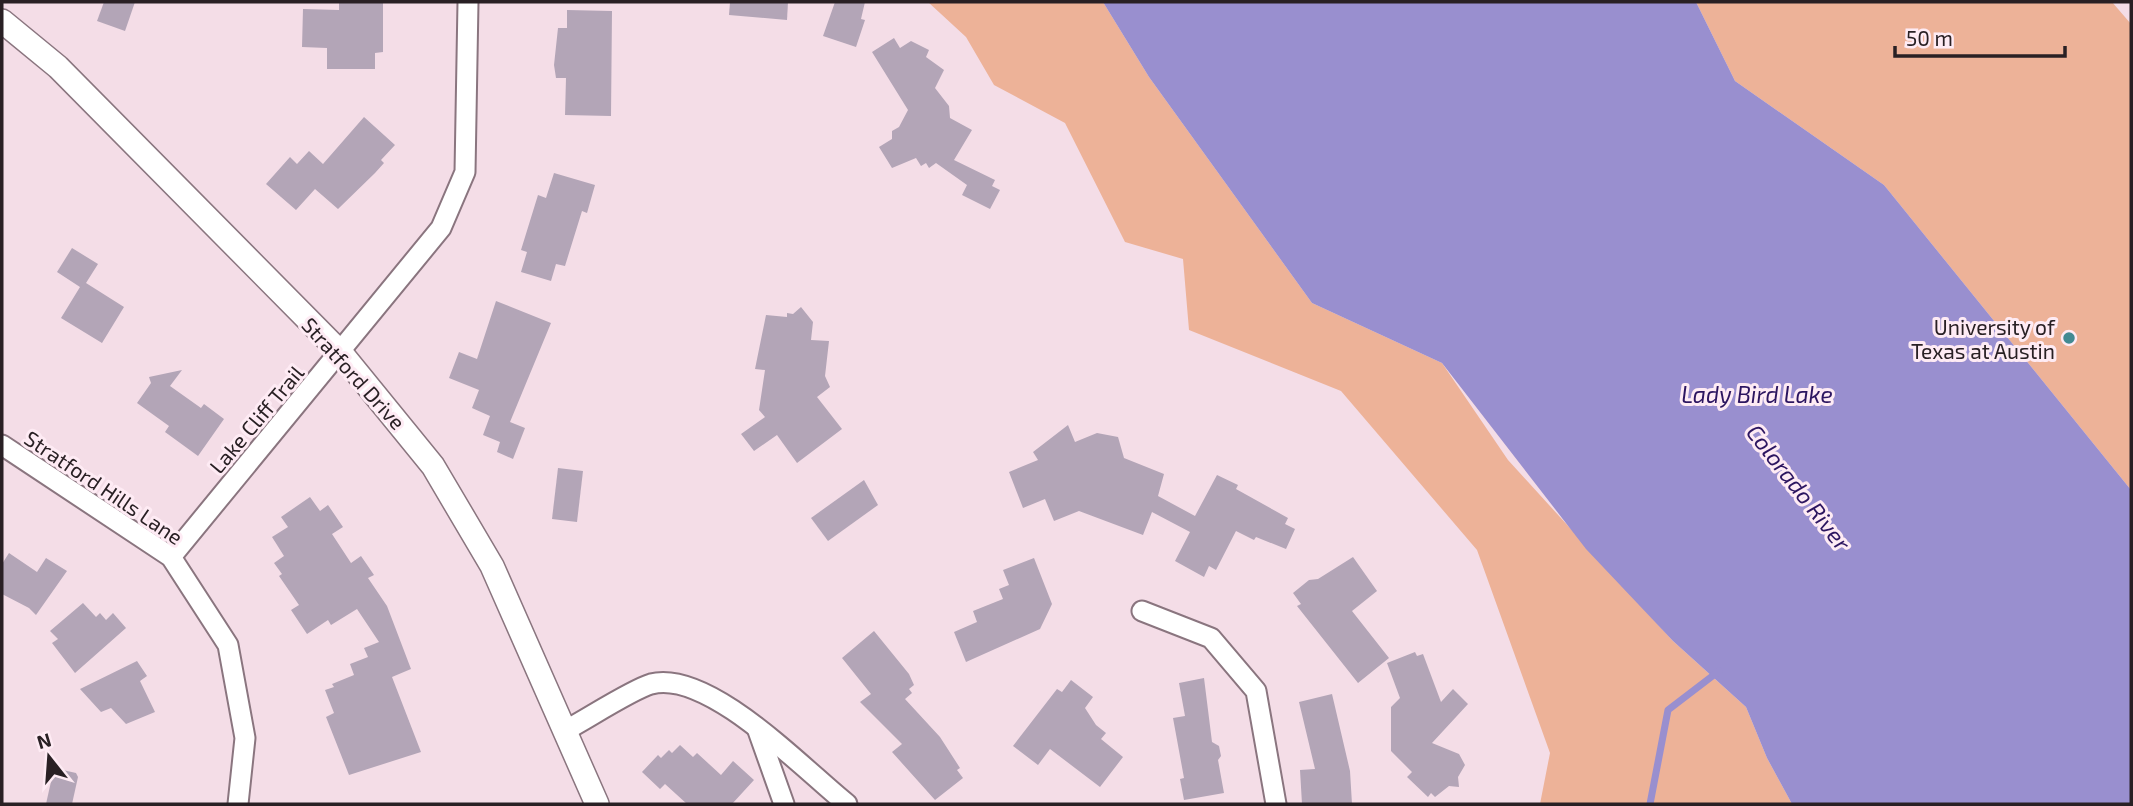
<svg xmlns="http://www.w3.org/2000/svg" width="2133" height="806" font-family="'Exo 2',sans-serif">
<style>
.green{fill:#edb298}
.water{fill:#998fcf}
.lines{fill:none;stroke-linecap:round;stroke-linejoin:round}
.stream{stroke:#998fcf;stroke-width:7}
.building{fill:#b3a5b7}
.minor-casing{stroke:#8a757f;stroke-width:23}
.tertiary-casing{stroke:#8a757f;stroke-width:26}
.minor{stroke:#fff;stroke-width:19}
.tertiary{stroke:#fff;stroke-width:23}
.poi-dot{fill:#438a92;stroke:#feebf4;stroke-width:2.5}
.labels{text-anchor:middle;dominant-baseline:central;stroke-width:6;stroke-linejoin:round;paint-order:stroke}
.poi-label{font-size:21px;fill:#292024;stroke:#feebf4;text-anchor:end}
.street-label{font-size:21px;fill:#292024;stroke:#feebf4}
.water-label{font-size:23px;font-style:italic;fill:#2c1560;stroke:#feebf4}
</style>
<rect width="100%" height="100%" fill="#f4dde7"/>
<g class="green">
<path d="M928 2H1103L1149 77 1312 303 1442 363 1508 460 1673 641 1746 707 1767 758 1792 804H1540L1550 753 1477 550 1341 391 1189 330 1183 259 1125 242 1065 123 994 85 966 37Z"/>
<path d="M1696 2H2112L2131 24V490L1884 185 1735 81Z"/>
</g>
<path class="water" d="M1103 2H1696L1735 81 1884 185 2131 490V804H1792L1767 758 1746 707 1673 641 1586 549 1442 363 1312 303 1149 77Z"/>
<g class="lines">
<path class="stream" d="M1650 804 1668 710 1719 671"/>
</g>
<g class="building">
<path d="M104 2H135L125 31 97 21Z"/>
<path d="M339 2H383V52L375 53V69H327V48L302 47 303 9 339 10Z"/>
<path d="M730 2H788L787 20 729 15Z"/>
<path d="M835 2H865L861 19 865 20 856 47 823 36Z"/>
<path d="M567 10 612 11 611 116 565 115 566 78H556L554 65 558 28H567Z"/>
<path d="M894 38 900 48 911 41 929 50 926 57 944 70 935 88 949 106 950 118 972 130 954 160 995 180 992 186 1000 190 990 209 962 195 967 185 936 163 929 168 926 163 921 166 916 158 892 168 879 147 892 139V131L899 127 908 110 872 52Z"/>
<path d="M364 117 395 145 381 160 384 163 375 173 338 209 315 189 296 210 266 184 290 157 297 164 309 151 323 164Z"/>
<path d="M554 173 595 185 587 213 582 211 565 266 556 264 551 281 521 272 527 252 521 250 538 195 546 198Z"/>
<path d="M72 248 98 264 86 283 124 307 102 343 61 318 80 287 57 272Z"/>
<path d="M496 301 551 323 510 422 525 428 513 459 497 452 500 442 483 435 490 416 472 408 479 390 449 378 459 352 477 359Z"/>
<path d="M801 307 813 322 811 340 829 341 825 376 830 387 817 397 842 429 797 463 777 435 754 451 741 434 765 417 759 410 765 370 755 369 766 315 787 317V313L793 314Z"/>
<path d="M182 370 170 386 201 408 204 404 224 419 198 456 165 432 169 426 137 403 151 383 149 377Z"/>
<path d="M1068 425 1075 442 1097 433 1118 437 1124 458 1164 474 1158 496 1195 516 1217 475 1238 485 1236 489 1288 518 1285 524 1295 529 1286 549 1256 537 1254 540 1236 531 1216 570 1209 566 1204 577 1175 561 1190 532 1152 512 1143 535 1079 511 1054 521 1045 499 1023 508 1009 472 1038 460 1033 452Z"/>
<path d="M558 468 583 471 577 522 552 519Z"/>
<path d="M864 480 878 505 828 541 811 518Z"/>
<path d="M310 497 320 511 328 505 343 527 332 534 351 563 361 556 374 575 368 578 387 606 411 669 392 677 421 752 349 775 326 717 334 713 325 690 334 687 332 684 354 675 350 664 368 657 364 648 379 642 357 609 331 625 328 620 307 634 291 610 299 605 279 576 282 574 274 563 284 556 272 537 288 527 281 517Z"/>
<path d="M9 553 37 572 46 558 67 571 36 615 29 608 2 594V564Z"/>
<path d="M1353 557 1377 591 1352 611 1389 658 1358 683 1297 606 1301 604 1293 593 1309 580 1318 579Z"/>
<path d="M1034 558 1052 604 1040 629 966 662 954 632 977 622 973 611 1003 599 999 589 1009 585 1003 570Z"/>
<path d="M83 603 96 617 100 613 106 620 113 613 126 628 75 673 52 643 58 639 50 631Z"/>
<path d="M874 631 909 674 914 685 909 689 912 693 905 699 940 737 960 768 957 770 963 778 935 800 892 752 902 744 860 702 871 694 842 658Z"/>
<path d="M1415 652 1417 656 1423 654 1441 702 1453 689 1468 704 1432 743 1459 754 1465 765 1458 777 1459 787 1449 786 1435 797 1431 793 1428 797 1407 777 1412 772 1391 751V707L1400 698 1387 663Z"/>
<path d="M137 661 147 676 140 681 155 712 126 724 111 708 101 712 80 689Z"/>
<path d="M1204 678 1212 742 1219 746 1221 756 1218 760 1224 793 1184 800 1180 779 1184 778 1173 718 1185 716 1179 683Z"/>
<path d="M1071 680 1093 697 1085 708 1096 725 1106 733 1101 739 1123 757 1100 787 1050 749 1038 765 1013 746 1057 689 1062 692Z"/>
<path d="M1332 694 1350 771 1352 804H1302L1300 770 1315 769 1299 702Z"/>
<path d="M680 745 693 757 697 753 721 775 733 761 754 780 732 804H687L665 784 660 789 642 772 658 755 661 758 669 750 672 753Z"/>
<path d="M54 768 76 773 78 777 72 804H46Z"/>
</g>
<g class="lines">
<defs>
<g id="minor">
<path d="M2 445 171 557 228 645 245 738 238 804"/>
<path d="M171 557 441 228 465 172 468 2"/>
<path d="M1142 611 1211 638 1256 691 1276 804"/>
<path d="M757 728 784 804"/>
<path d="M566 730C587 719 631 690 651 684 709 669 804 770 847 804"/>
</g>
<path id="tertiary" d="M2 21 58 67 341 353 433 466 492 566 597 804"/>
</defs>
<use href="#minor" class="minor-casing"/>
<use href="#tertiary" class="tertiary-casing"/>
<use href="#minor" class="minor"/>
<use href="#tertiary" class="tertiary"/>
</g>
<circle class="poi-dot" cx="2069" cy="338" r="7"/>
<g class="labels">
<g class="poi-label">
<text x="2055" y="326">University of<tspan x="2055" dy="24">Texas at Austin</tspan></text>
</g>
<g class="street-label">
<text transform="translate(354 373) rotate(48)">Stratford Drive</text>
<text transform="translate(256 419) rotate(-50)">Lake Cliff Trail</text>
<text transform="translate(104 487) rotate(34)">Stratford Hills Lane</text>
</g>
<g class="water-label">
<text x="1757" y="394">Lady Bird Lake</text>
<text transform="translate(1799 487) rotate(52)">Colorado River</text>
</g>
</g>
<rect width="2133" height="806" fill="none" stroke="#292024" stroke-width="7"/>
<g transform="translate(49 757) rotate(343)" stroke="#feebf4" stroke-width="5" paint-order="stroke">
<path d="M0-5L12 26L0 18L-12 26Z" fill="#292024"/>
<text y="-10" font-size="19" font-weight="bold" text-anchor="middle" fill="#292024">N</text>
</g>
<path d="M1895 46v10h170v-10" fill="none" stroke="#292024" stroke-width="3.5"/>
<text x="1906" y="46" font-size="21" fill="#292024" stroke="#feebf4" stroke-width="5" paint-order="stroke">50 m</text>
</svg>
